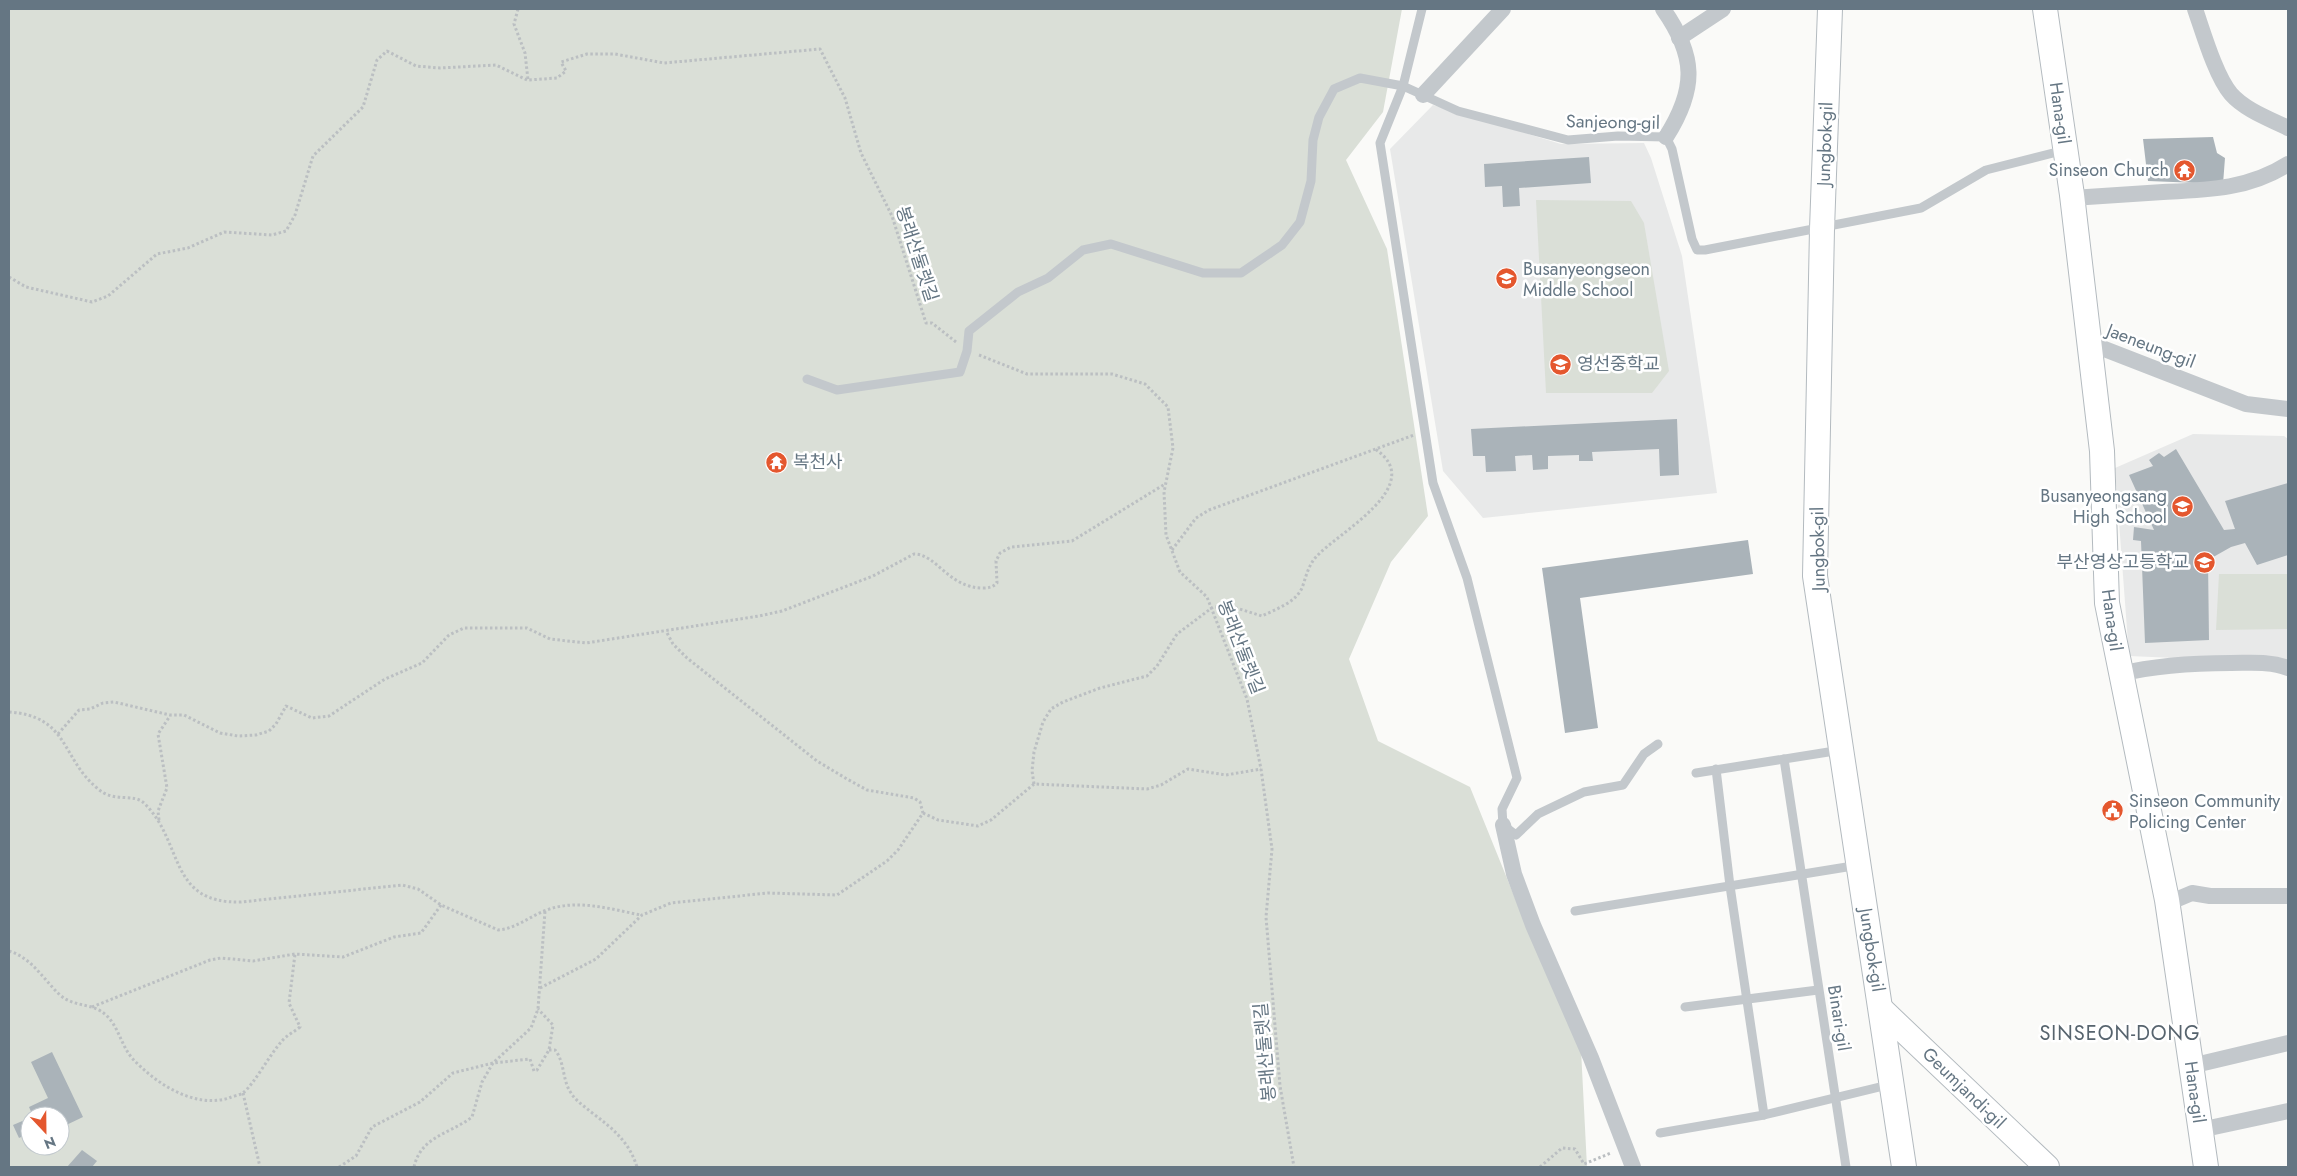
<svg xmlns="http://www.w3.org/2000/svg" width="2297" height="1176" font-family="Jost,'Noto Sans KR',sans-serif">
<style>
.built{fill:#e8e9e9}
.green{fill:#dadfd7;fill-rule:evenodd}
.building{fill:#aab3b9}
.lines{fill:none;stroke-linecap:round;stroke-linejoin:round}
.secondary-casing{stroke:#b3babf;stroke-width:26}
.path{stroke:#bbbfc2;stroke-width:3;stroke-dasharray:2.5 2.5;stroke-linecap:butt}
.lane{stroke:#c3c8cc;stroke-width:9}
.street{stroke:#c3c8cc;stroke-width:16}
.secondary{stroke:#fff;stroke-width:24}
.labels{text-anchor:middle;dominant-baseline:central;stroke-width:5;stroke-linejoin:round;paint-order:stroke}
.street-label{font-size:18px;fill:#657683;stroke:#fff}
.poi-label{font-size:18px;fill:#657683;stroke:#fff;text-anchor:start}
.quarter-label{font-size:20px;letter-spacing:1px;fill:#57646e;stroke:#fff}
</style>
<rect width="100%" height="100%" fill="#fafaf8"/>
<g class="built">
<path d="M1433 105 1561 144 1644 143 1651 158 1682 256 1717 493 1483 518 1443 471 1390 149Z"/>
<path d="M2193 434 2284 436 2288 439V663L2129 656 2115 468Z"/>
</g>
<g class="green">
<path d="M9 9H1402L1383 112 1346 160 1387 249 1428 516 1391 562 1349 659 1378 741 1470 787 1519 908 1580 1030 1587 1167H9ZM30 1116H60V1146H30Z"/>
<path d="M1536 200 1631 201 1644 223 1669 371 1652 393H1546Z"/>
<path d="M2219 574H2288V629L2216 630Z"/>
</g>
<g class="building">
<path d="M2213 137 2217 153 2225 158 2223 184 2148 181 2143 139Z"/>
<path d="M1589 157 1591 183 1519 188 1520 206 1503 207 1502 186 1485 187 1484 164Z"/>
<path d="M1677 419 1679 475 1660 476 1659 449 1592 452 1593 461H1579V455L1548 456V469L1533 470 1532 455 1515 456 1516 471 1486 472 1485 456H1473L1471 429Z"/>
<path d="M2176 449 2224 530 2235 529 2225 501 2288 483V555L2257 565 2245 543 2231 547 2208 560 2209 640 2145 643 2141 541 2133 540 2134 527 2154 530 2129 475 2153 466 2149 460 2159 453 2164 457Z"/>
<path d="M1748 540 1753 574 1580 598 1598 728 1565 733 1542 568Z"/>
<path d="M52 1052 83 1117 60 1128V1116H33L29 1107 48 1098 31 1062Z"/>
<path d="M27 1119 30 1133 19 1138 13 1125Z"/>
<path d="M82 1150 97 1161 92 1167H67Z"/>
</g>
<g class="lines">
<defs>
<g id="secondary">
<path d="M1830 9 1822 229 1815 576 1904 1167"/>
<path d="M2045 9 2072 195 2102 451 2107 603 2167 900 2206 1167"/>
<path d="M1881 1009 2047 1167"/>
</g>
</defs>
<use href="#secondary" class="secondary-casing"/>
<g class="path">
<path d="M518 9 514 24 525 53 528 80 557 78 566 71 561 62 587 54H615L664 63 820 49 845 98 861 153 892 216 926 323H932L956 342"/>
<path d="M9 277 26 287 92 302 108 296 157 254 188 248 224 232 272 235 286 231 295 215 313 156 363 107 377 60 387 51 416 66 440 68 496 65 527 80"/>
<path d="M979 355 1027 374H1112L1145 384 1168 407 1173 448 1164 492 1166 535 1180 572 1207 597 1247 699 1261 769 1272 849 1266 917 1280 1086 1294 1167"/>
<path d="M1172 550 1196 518 1209 510 1414 435"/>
<path d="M9 712C69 716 61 758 97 788 114 804 134 792 145 804 184 843 168 904 241 902L402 885 418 889 441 905 498 930C515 929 529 917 544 911 576 898 609 909 641 915"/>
<path d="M58 734 79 710 90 709 103 703 114 702 170 715H184L220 733 238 736 256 735 269 731 276 724 286 706 312 718 329 716 385 679 422 663 449 635 464 628H527L550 639 586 643 759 616 782 611 873 576 914 554C937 554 948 588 983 588 989 588 993 587 997 583L996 561 1000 553 1011 547 1072 541 1165 484"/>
<path d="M1034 784 1032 771 1034 752 1043 722 1051 709 1063 702 1100 688 1147 676 1157 666 1177 634 1213 607H1233L1262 616C1276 609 1295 603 1302 588 1306 577 1308 566 1316 557 1337 533 1429 485 1375 449"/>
<path d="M923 813 938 820 978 826 991 820 1034 784 1147 789 1161 785 1188 769 1226 775 1261 769"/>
<path d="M159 820 158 811 167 788 158 734 170 716"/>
<path d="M9 951C32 958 43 979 60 995 75 1008 93 1002 107 1016 119 1028 121 1045 132 1058 155 1083 194 1109 229 1098 233 1096 240 1095 243 1093 255 1083 270 1054 282 1041 287 1035 294 1032 300 1027L289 1003 295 954"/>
<path d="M540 988 596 959 642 915 671 903 768 893 837 895 887 861 898 850 923 813 920 802 914 798 867 790 847 779 817 761 687 658 673 644 666 631"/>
<path d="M92 1007 210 960 221 958 253 961 295 954 343 957 394 937 421 933 441 905"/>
<path d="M549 1050H555C565 1062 562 1080 571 1093 576 1101 584 1106 591 1112 612 1128 629 1141 637 1167"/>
<path d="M243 1093 260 1167"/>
<path d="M339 1167 356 1156 372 1127 420 1102 453 1073 493 1063 530 1059 534 1071 537 1070 549 1050 553 1025 538 1009"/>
<path d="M414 1167C421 1136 450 1134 472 1117L482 1082 493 1063 531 1028 538 1009 545 911"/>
<path d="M1540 1167 1562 1148 1575 1149 1584 1164 1611 1153"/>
</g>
<g class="lane">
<path d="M1422 9 1403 86 1380 143 1433 483 1467 578 1517 778 1502 809 1503 825 1516 835 1538 814 1584 792 1623 785 1644 754 1658 744"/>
<path d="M807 379 837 390 960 372 967 351 969 331 1018 292 1048 278 1083 250 1111 244 1203 273H1241L1282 245 1300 222 1311 181 1313 140 1319 117 1334 89 1360 78 1403 86 1458 111 1568 140 1618 136 1666 137 1672 149 1692 239 1697 250H1705L1921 208 1986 170 2065 150"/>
<path d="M1784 759 1846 1167"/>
<path d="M1716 769 1730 886 1764 1115"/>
<path d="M1696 773 1841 750"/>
<path d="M1575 911 1859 865"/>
<path d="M1685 1007 1818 990"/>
<path d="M1660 1133 1764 1115 1892 1084"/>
</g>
<g class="street">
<path d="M1663 9C1696 56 1697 88 1666 137"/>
<path d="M2195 9C2203 32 2216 77 2231 94 2245 110 2270 119 2288 128"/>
<path d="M1679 38 1723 9"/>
<path d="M1423 95 1503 9"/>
<path d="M2072 198C2102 196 2133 194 2163 192 2208 190 2249 189 2288 164"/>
<path d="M2089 343 2246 404 2288 409"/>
<path d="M2120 674C2157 665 2193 663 2231 663 2251 663 2270 661 2288 668"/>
<path d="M1503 825 1514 874 1533 925 1591 1058 1633 1167"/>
<path d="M2167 900 2173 901 2192 893 2210 896H2288"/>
<path d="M2191 1066 2288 1043"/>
<path d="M2200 1130 2288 1111"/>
</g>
<use href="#secondary" class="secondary"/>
</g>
<defs>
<symbol id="temple-disc" viewBox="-11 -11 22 22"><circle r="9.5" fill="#e4572e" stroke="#fff"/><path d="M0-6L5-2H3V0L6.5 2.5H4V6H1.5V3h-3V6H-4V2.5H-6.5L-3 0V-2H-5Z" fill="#fff"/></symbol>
<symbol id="school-disc" viewBox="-11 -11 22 22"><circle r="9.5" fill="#e4572e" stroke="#fff"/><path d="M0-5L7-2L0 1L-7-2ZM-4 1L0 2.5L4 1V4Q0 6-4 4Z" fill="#fff"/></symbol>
<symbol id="civic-disc" viewBox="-11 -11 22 22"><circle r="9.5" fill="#e4572e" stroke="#fff"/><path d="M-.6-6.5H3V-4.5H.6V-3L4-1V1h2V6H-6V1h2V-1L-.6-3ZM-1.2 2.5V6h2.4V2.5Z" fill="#fff"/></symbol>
</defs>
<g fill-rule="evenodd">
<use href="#temple-disc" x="2172" y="158" width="25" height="25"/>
<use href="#school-disc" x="1494" y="266" width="25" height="25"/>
<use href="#school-disc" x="1548" y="352" width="25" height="25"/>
<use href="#temple-disc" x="764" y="450" width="25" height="25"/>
<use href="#school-disc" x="2170" y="494" width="25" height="25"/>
<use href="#school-disc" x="2192" y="550" width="25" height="25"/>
<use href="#civic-disc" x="2100" y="798" width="25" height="25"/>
</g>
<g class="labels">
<g class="street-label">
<text transform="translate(2060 113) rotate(82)">Hana-gil</text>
<text transform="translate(1613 122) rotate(1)">Sanjeong-gil</text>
<text transform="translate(1825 144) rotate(-88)">Jungbok-gil</text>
<text transform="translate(917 254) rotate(72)">봉래산둘렛길</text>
<text transform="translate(2151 346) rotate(21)">Jaeneung-gil</text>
<text transform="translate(1818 549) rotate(-91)">Jungbok-gil</text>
<text transform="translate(2112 620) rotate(82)">Hana-gil</text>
<text transform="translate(1241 647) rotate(69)">봉래산둘렛길</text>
<text transform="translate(1872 950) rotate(81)">Jungbok-gil</text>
<text transform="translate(1839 1018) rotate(81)">Binari-gil</text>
<text transform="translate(1265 1052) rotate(-95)">봉래산둘렛길</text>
<text transform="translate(1964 1088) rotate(44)">Geumjandi-gil</text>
<text transform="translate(2195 1092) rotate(82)">Hana-gil</text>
</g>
<g class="poi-label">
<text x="2169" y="170" text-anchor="end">Sinseon Church</text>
<text x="1523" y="269">Busanyeongseon<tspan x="1523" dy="21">Middle School</tspan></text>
<text x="1577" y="364">영선중학교</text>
<text x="793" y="462">복천사</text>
<text x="2167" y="496" text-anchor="end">Busanyeongsang<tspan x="2167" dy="21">High School</tspan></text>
<text x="2189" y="562" text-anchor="end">부산영상고등학교</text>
<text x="2129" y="801">Sinseon Community<tspan x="2129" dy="21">Policing Center</tspan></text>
</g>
<g class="quarter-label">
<text x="2120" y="1033">SINSEON-DONG</text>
</g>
</g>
<rect width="2297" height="1176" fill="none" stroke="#657683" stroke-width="20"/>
<g transform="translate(45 1131) rotate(158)"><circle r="24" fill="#ffffff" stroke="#c1c8cd"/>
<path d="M0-4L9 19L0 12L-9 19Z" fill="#e4572e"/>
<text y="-8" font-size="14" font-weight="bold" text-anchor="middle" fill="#657683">N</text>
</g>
</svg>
